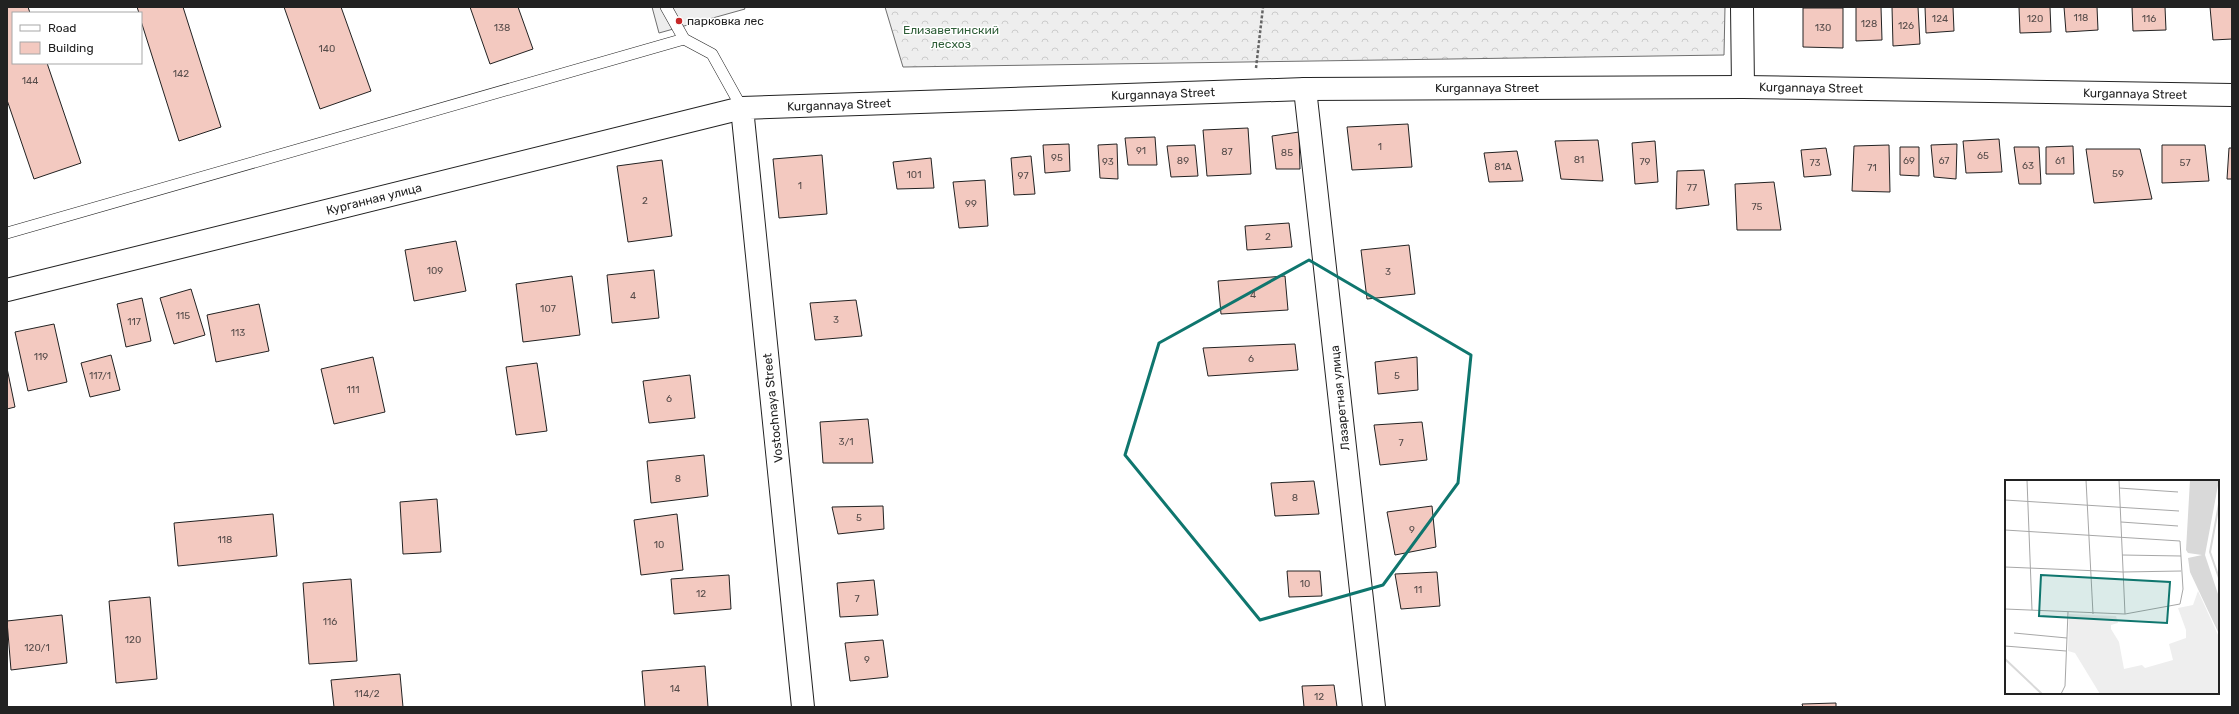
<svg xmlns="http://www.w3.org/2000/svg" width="2239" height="714" font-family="Rubik,sans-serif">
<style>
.forest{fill:url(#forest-crowns);stroke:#6f6f6f}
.parking{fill:#ededed;stroke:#6f6f6f}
.building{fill:#f3c9c0;stroke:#222}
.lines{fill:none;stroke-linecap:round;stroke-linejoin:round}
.service-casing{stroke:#222;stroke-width:12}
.minor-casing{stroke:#222;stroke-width:24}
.tertiary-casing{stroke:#222;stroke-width:24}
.path{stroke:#646464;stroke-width:2.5;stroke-dasharray:3 2;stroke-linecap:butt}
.service{stroke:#fff;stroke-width:11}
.minor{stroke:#fff;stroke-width:22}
.tertiary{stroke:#fff;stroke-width:22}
.marked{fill:none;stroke:#0f766e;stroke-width:3;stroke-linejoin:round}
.poi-dot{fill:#c62828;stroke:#fff;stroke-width:1.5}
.labels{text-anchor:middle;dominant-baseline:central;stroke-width:3;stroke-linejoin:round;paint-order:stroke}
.number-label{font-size:10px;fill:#564c4a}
.poi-label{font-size:12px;fill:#222;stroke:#fff;text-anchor:start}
.park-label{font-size:12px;fill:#2f5e38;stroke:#fff}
.street-label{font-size:12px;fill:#222;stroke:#fff}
.inset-river{fill:none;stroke:#d9d9d9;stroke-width:2}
.inset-road{fill:none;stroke:#a7a7a7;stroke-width:1}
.view{fill:#0f766e;fill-opacity:0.15;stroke:#0f766e;stroke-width:2}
.inset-edge{fill:none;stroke:#222;stroke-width:2}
</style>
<defs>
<pattern id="forest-crowns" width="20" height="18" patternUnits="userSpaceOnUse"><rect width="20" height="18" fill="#eee"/><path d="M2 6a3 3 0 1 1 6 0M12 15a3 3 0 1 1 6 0" fill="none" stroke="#ccc"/></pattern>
</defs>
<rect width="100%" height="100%" fill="#fff"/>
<path class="forest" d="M885 7H1725L1724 55 903 67Z"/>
<path class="parking" d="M652 7H744L745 9 659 33Z"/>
<g class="building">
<path d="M7 7H28L30 13H13V63H47L81 163 34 179 7 100Z"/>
<path d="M137 7H183L221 127 179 141 141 21V13H139Z"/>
<path d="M284 7H341L371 91 320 109Z"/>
<path d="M470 7H518L533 49 490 64Z"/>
<path d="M1856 7H1881L1882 40 1856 41Z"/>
<path d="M1892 7H1918L1920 44 1893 46Z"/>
<path d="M1925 7H1953L1954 31 1926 33Z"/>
<path d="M2019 7H2050L2051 32 2020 33Z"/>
<path d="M2064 7H2097L2098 30 2066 32Z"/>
<path d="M2132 7H2165L2166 30 2133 31Z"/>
<path d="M2210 7H2232V39L2213 40Z"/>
<path d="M1803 8H1843V48L1803 47Z"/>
<path d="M1408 124 1412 167 1352 170 1347 127Z"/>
<path d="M1248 128 1251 174 1207 176 1203 130Z"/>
<path d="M1299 132 1300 169H1276L1272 136Z"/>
<path d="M1155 137 1157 165H1128L1125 138Z"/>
<path d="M1999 139 2002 172 1966 173 1963 141Z"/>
<path d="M1598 140 1603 181 1561 179 1555 141Z"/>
<path d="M1655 141 1658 182 1635 184 1632 143Z"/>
<path d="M1069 144 1070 171 1045 173 1043 145Z"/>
<path d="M1117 144 1118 179 1100 178 1098 145Z"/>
<path d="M1957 144 1956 179 1934 177 1931 145Z"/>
<path d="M1195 145 1198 176 1171 177 1167 146Z"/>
<path d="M1889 145 1890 192 1852 191 1854 146Z"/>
<path d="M2162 145H2205L2209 181 2162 183Z"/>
<path d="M2073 146 2074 174H2046V147Z"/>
<path d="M1900 147H1919V176L1900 175Z"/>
<path d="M2014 147H2039L2041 184H2019Z"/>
<path d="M1826 148 1831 175 1804 177 1801 150Z"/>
<path d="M2229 148H2232V179H2227Z"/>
<path d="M2086 149H2140L2152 199 2094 203Z"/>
<path d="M1517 151 1523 181 1489 182 1484 153Z"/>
<path d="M822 155 827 214 779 218 773 159Z"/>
<path d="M1031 156 1035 194 1014 195 1011 158Z"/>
<path d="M931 158 934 188 897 189 893 162Z"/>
<path d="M662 160 672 236 628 242 617 166Z"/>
<path d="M1704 170 1709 205 1676 209 1677 171Z"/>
<path d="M985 180 988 226 959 228 953 182Z"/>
<path d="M1774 182 1781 230H1737L1735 184Z"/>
<path d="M1289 223 1292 247 1247 250 1245 226Z"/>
<path d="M456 241 466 291 414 301 405 250Z"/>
<path d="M1409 245 1415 294 1367 299 1361 250Z"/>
<path d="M654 270 659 318 612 323 607 275Z"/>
<path d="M572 276 580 335 523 342 516 284Z"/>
<path d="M1285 276 1288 310 1221 314 1218 281Z"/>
<path d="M191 289 205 335 174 344 160 298Z"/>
<path d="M142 298 151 341 126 347 117 304Z"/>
<path d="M856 300 862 336 815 340 810 303Z"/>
<path d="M259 304 269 351 216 362 207 315Z"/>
<path d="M54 324 67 382 28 391 15 332Z"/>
<path d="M1295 344 1298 370 1208 376 1203 348Z"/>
<path d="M111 355 120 390 90 397 81 363Z"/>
<path d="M373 357 385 412 334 424 321 369Z"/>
<path d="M1417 357 1418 390 1378 394 1375 362Z"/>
<path d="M537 363 547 431 516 435 506 367Z"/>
<path d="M7 368 15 407 7 409Z"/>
<path d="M690 375 695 418 649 423 643 381Z"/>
<path d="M868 419 873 463H823L820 422Z"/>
<path d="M1422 422 1427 460 1380 465 1374 425Z"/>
<path d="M704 455 708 496 651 503 647 461Z"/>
<path d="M1314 481 1319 514 1275 516 1271 483Z"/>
<path d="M437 499 441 552 403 554 400 502Z"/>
<path d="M883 506 884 529 838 534 832 507Z"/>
<path d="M1432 506 1436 547 1395 555 1387 512Z"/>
<path d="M273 514 277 556 178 566 174 523Z"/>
<path d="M677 514 683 570 641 575 634 520Z"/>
<path d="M1287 571H1320L1322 596 1289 597Z"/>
<path d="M1437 572 1440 606 1401 609 1395 574Z"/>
<path d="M729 575 731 609 674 614 671 579Z"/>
<path d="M351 579 357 661 309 664 303 583Z"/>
<path d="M874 580 878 615 840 617 837 583Z"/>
<path d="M150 597 157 679 116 683 109 601Z"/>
<path d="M62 615 67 663 11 670 7 621Z"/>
<path d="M883 640 888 677 850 681 845 643Z"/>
<path d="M705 666 708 707H645L642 671Z"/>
<path d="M400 674 403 707H334L331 680Z"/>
<path d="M1334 685 1337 707H1304L1302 686Z"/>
<path d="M1836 703V707H1803L1802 704Z"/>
</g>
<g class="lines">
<defs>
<g id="service">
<path d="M666 7 684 39 712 54 742 108"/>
<path d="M7 233 684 39"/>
</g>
<g id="minor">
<path d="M1742 7 1743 87"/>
<path d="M1305 89 1374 707"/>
<path d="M7 290 742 108"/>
</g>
<path id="tertiary" d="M803 707 742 108 1305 89 1743 87 2232 95"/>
</defs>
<use href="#service" class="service-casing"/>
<use href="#minor" class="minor-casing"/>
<use href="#tertiary" class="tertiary-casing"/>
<path class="path" d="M1256 68 1263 7"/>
<use href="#service" class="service"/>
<use href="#minor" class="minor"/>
<use href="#tertiary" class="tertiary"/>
</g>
<path class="marked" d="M1309 260 1471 355 1458 483 1383 585 1260 620 1125 455 1159 343Z"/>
<circle class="poi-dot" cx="679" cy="21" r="4"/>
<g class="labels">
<g class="number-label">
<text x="2081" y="18">118</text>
<text x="1940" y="19">124</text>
<text x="2035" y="19">120</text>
<text x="2149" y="19">116</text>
<text x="1869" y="24">128</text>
<text x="1906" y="26">126</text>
<text x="502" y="28">138</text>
<text x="1823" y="28">130</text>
<text x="327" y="49">140</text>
<text x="181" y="74">142</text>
<text x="30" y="81">144</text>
<text x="1380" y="147">1</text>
<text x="1141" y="151">91</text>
<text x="1227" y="152">87</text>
<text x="1287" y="153">85</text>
<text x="1983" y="156">65</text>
<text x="1057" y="158">95</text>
<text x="1579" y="160">81</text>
<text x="1183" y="161">89</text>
<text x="1909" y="161">69</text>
<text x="1944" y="161">67</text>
<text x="2060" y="161">61</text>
<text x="1108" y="162">93</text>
<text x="1645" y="162">79</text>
<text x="1815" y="163">73</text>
<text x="2185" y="163">57</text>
<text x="2028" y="166">63</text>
<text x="1503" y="167">81А</text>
<text x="1872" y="168">71</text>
<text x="2118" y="174">59</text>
<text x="914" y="175">101</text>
<text x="1023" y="176">97</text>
<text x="800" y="186">1</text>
<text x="1692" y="188">77</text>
<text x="645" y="201">2</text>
<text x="971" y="204">99</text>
<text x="1757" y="207">75</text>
<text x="1268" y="237">2</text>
<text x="435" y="271">109</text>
<text x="1388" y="272">3</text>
<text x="1253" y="295">4</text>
<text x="633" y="296">4</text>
<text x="548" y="309">107</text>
<text x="183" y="316">115</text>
<text x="836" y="320">3</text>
<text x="134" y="322">117</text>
<text x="238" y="333">113</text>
<text x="41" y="357">119</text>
<text x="1251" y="359">6</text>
<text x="100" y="376">117/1</text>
<text x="1397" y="376">5</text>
<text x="353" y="390">111</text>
<text x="669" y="399">6</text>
<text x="846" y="442">3/1</text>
<text x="1401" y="443">7</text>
<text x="678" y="479">8</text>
<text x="1295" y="498">8</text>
<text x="859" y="518">5</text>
<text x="1412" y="530">9</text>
<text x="225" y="540">118</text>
<text x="659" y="545">10</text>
<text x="1305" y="584">10</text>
<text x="1418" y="590">11</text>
<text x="701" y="594">12</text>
<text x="857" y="599">7</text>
<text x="330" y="622">116</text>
<text x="133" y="640">120</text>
<text x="37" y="648">120/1</text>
<text x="867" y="660">9</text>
<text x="675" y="689">14</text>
<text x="367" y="694">114/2</text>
<text x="1319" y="697">12</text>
</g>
<g class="poi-label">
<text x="687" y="21">парковка лес</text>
</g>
<g class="park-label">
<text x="951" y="30">Елизаветинский<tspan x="951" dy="14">лесхоз</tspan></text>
</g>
<g class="street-label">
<text x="1487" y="88">Kurgannaya Street</text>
<text transform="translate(1811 88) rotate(1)">Kurgannaya Street</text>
<text transform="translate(1163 94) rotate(-2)">Kurgannaya Street</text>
<text transform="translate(2135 94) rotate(1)">Kurgannaya Street</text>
<text transform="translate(839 105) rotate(-2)">Kurgannaya Street</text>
<text transform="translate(374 199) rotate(-14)">Курганная улица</text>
<text transform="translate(1340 398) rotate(-96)">Лазаретная улица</text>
<text transform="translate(773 408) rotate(-96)">Vostochnaya Street</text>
</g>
</g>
<g transform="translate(2005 480)">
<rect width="214" height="214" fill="#fff"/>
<path d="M193 111 214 157V214H95L70 173 63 171 64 134 111 136 113 143 106 145V149L114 162 119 189 137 185 140 188 168 180 164 164 181 158V150L173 128 188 125Z" fill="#eee"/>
<path d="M185 0H214L200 75 214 117V154L185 92 183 78 197 75 183 73 181 70Z" fill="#d9d9d9"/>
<path class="inset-river" d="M214 24 205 72 214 98M0 179 37 214"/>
<path class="inset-road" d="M22 0 27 130M81 0 88 134M114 0 120 134M114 8 173 12M0 20 174 31M116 42 173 46M0 50 175 61 178 109 175 124 120 134 0 129M117 75 176 76M0 87 118 92 176 91M9 153 62 158M0 166 61 171M56 214 60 206 63 132"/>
<path class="view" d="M36 95 165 102 162 143 34 136Z"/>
<rect width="214" height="214" class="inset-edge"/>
</g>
<rect width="2239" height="714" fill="none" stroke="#222222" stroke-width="16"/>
<rect x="12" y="12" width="130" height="52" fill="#ffffff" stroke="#a7a7a7"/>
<rect x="20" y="25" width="20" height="6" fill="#ffffff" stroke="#a7a7a7"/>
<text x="48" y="32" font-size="12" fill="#222222">Road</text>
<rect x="20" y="42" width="20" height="12" fill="#f3c9c0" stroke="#a7a7a7"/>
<text x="48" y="52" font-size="12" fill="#222222">Building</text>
</svg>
